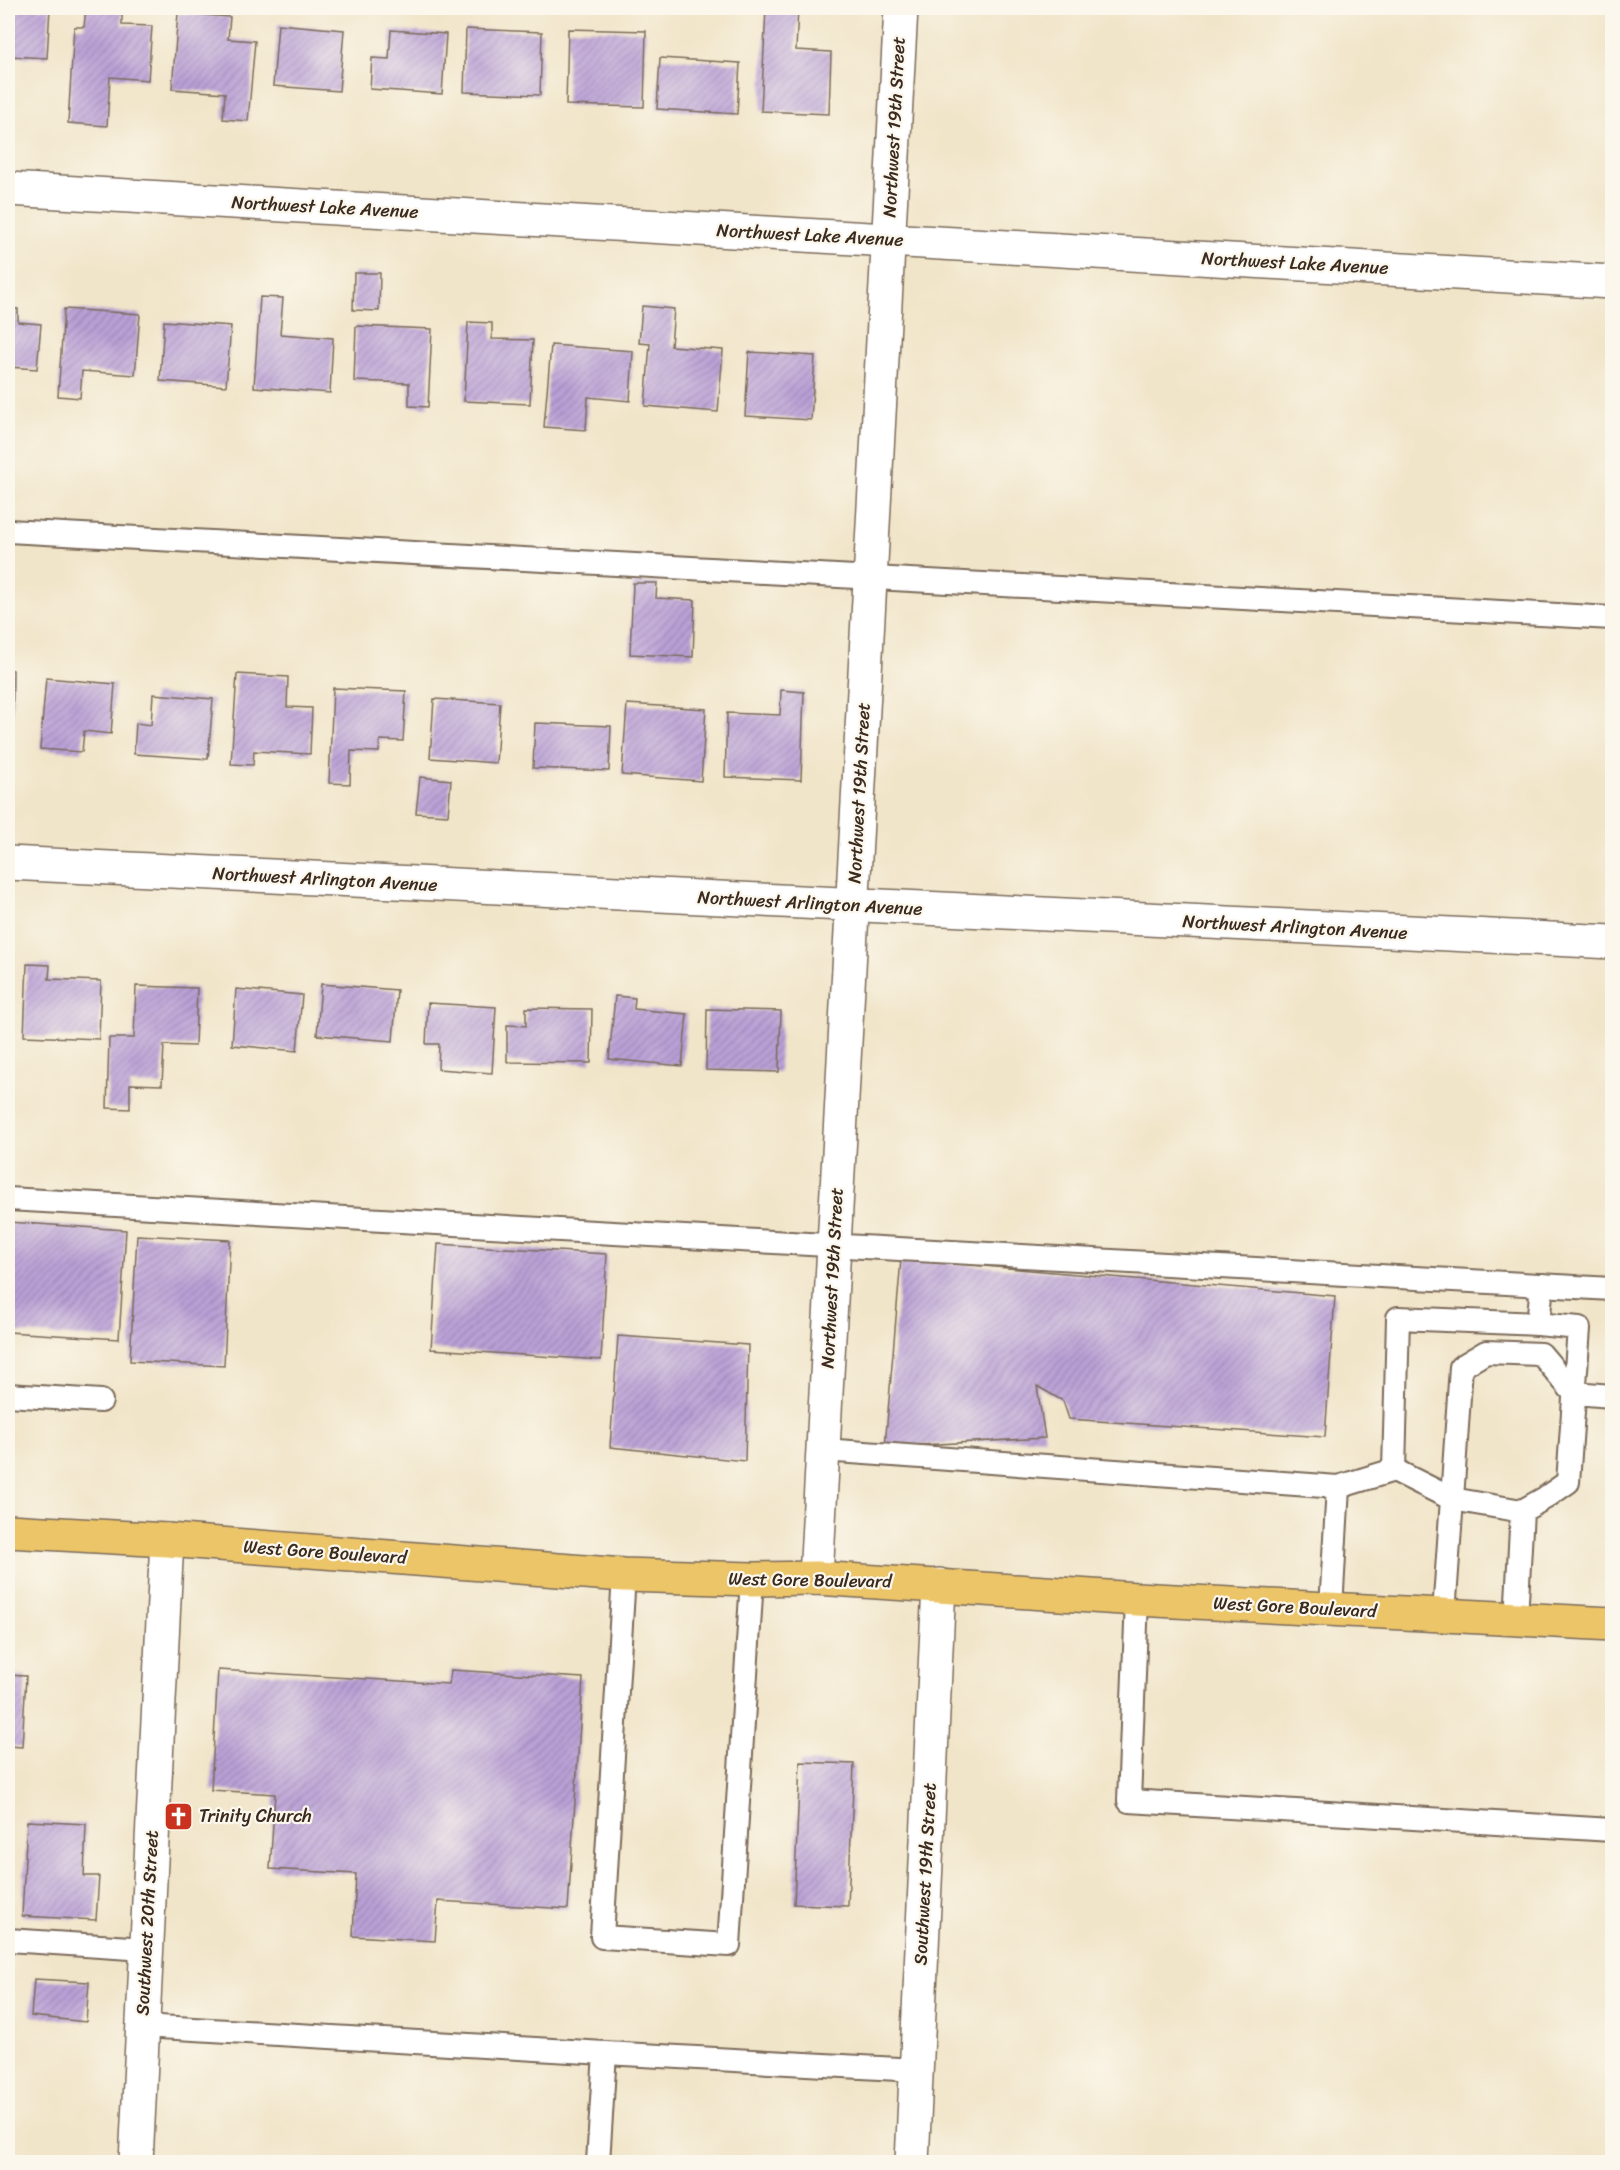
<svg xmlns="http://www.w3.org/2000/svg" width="1620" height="2170" font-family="Sriracha,sans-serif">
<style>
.building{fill:url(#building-hatch)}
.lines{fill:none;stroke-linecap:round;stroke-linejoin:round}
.service-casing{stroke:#7b6b5a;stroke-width:26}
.minor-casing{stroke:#7b6b5a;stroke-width:36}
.primary-casing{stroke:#7b6b5a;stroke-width:36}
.service{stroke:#fff;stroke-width:22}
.minor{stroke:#fff;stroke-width:33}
.primary{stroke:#ecc569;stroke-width:33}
.labels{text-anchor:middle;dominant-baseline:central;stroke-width:4.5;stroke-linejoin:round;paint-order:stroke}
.street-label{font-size:18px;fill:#3b2a1e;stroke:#fbf7ec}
.poi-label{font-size:18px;fill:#3b2a1e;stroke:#fbf7ec;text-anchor:start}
</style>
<defs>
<pattern id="building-hatch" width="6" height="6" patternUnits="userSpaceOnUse" patternTransform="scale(1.5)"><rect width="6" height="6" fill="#baa0d7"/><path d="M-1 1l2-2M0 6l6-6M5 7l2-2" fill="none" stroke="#9883ae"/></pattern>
</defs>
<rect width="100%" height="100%" fill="#fbf7ec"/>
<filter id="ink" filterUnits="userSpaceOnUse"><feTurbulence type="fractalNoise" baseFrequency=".0167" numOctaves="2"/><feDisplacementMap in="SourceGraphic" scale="12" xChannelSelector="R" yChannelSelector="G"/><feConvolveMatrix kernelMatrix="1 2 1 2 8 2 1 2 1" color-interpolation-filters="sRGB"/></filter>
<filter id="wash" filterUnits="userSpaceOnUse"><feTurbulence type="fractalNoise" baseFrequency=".008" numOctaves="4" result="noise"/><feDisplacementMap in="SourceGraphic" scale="24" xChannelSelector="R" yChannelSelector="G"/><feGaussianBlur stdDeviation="1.35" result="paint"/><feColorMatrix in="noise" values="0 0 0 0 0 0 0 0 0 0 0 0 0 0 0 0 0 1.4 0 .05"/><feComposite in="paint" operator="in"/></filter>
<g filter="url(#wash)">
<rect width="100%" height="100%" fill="#f1e5c9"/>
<g id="blocks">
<g class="building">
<path d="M8 8H50L47 58 8 56Z"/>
<path d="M86 8H122V25L152 26 148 80 110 77 107 126 68 123 74 27H84Z"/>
<path d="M766 8H798L796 50 831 52 829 114 761 111Z"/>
<path d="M178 13 230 17 228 39 255 41 248 121 223 119 225 93 172 89Z"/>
<path d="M278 24 344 30 339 91 273 86Z"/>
<path d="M466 29 542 32 540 95 464 92Z"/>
<path d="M568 29 646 31 644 107 566 105Z"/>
<path d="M391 30 446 34 442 94 370 89 372 58 389 59Z"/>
<path d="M660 58 740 63 737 114 657 109Z"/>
<path d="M354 273H380L379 311 353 310Z"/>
<path d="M260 297 283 298 280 334 333 338 330 393 254 387Z"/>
<path d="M642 306 674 309 671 346 723 350 718 412 645 406 650 344 639 343Z"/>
<path d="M8 309H18V322L41 324 37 369 8 367Z"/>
<path d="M64 309 140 314 135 375 82 371 80 398 58 396Z"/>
<path d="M164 321 231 326 226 386 160 381Z"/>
<path d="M468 322 492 323V339L533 340 530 404 464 401Z"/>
<path d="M356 326 432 329 428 407 409 406V383L354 381Z"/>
<path d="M551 345 633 351 630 401 588 397 586 430 544 427Z"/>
<path d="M749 352 815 356 811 420 745 416Z"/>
<path d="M633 583H657L656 598 695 600 693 657 630 654Z"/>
<path d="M8 669 13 670 12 739H8Z"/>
<path d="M237 674 288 677 287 707 312 708 310 754 254 751 253 765 231 764Z"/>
<path d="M46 678 115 684 111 734 84 731 82 752 40 749Z"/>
<path d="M333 688 406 691 403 741 380 740 379 752 351 751 350 784 329 783Z"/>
<path d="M781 690 804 692 801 780 725 777 727 713 780 715Z"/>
<path d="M153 694 213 699 208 759 134 754 136 723 151 725Z"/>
<path d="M434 699 500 703 496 763 430 758Z"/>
<path d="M627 704 706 709 701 781 622 775Z"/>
<path d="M535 723 611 726 609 771 533 768Z"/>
<path d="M420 777 451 780 448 815 416 813Z"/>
<path d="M27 964 50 965 49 979 101 981 99 1039 24 1036Z"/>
<path d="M321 984 397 990 393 1041 317 1035Z"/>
<path d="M136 986 197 988 195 1046 164 1045 162 1085 130 1084V1109L107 1108 109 1038H134Z"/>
<path d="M236 989 302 995 297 1051 232 1045Z"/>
<path d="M615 996 635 998 634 1009 687 1014 682 1066 609 1059Z"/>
<path d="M428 1003 496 1007 492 1073 438 1069 439 1044H426Z"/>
<path d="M526 1008 592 1009 591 1063 507 1062V1025L526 1026Z"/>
<path d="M707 1009 781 1011 779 1072 706 1070Z"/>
<path d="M8 1222 126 1230 119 1339 8 1332Z"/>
<path d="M137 1235 230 1240 224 1366 130 1361Z"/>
<path d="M438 1244 607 1254 601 1360 431 1349Z"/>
<path d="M901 1259 1335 1296 1325 1437 1069 1419 1063 1401 1037 1386 1045 1438 885 1447Z"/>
<path d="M618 1336 748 1345 745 1461 610 1447Z"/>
<path d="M218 1670 449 1684 451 1670 583 1678 568 1909 438 1901 435 1941 353 1936 356 1874 270 1869 275 1794 211 1790Z"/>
<path d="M8 1675 26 1676 22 1747 8 1746Z"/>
<path d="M800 1762 854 1764 848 1906 794 1904Z"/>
<path d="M27 1821 86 1824 84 1876H99L96 1920 22 1916Z"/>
<path d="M34 1979 89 1982 86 2022 31 2016Z"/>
</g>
</g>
</g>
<g filter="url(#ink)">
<use href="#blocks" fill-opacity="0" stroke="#7b6b5a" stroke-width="1.5"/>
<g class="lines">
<defs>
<g id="service">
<path d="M8 531 1612 618"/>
<path d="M8 1199 1612 1289"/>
<path d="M8 1395 101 1401"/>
<path d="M823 1450 1338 1487 1394 1470"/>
<path d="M1522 1511 1452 1499 1461 1367 1486 1352 1541 1354 1574 1393 1612 1396"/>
<path d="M624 1575 602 1937 729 1945 752 1579"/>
<path d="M1137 1599 1129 1801 1612 1830"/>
<path d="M1331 1608 1338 1487"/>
<path d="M1444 1614 1452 1499 1394 1470 1398 1318 1538 1324"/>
<path d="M1516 1619 1522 1511 1545 1498 1568 1482 1579 1328 1538 1324 1542 1285"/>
<path d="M8 1940 146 1949"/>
<path d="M142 2026 605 2053 598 2162"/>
<path d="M605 2053 917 2070"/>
</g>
<g id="minor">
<path d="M8 189 1612 282"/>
<path d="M8 863 1612 942"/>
<path d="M816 1578 901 8"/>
<path d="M136 2162 167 1540"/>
<path d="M912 2162 939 1585"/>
</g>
<path id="primary" d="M8 1531 167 1540 624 1575 752 1579 816 1578 1137 1599 1612 1624"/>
</defs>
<use href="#service" class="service-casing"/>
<use href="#minor" class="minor-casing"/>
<use href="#primary" class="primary-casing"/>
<use href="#service" class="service"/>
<use href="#minor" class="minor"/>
<use href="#primary" class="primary"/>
</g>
</g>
<defs>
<symbol id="church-square" viewBox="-11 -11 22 22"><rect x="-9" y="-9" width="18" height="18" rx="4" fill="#c8321e" stroke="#fbf7ec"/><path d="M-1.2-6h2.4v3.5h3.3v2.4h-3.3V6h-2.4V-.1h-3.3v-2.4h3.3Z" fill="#fff"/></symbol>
</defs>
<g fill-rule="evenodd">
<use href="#church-square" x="162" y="1800" width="33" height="33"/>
</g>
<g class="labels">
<g class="street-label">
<text transform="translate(894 127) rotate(-87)">Northwest 19th Street</text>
<text transform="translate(325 207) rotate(3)">Northwest Lake Avenue</text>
<text transform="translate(810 235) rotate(3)">Northwest Lake Avenue</text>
<text transform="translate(1295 263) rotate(3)">Northwest Lake Avenue</text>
<text transform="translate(859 793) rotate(-87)">Northwest 19th Street</text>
<text transform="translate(325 879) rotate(3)">Northwest Arlington Avenue</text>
<text transform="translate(810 903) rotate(3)">Northwest Arlington Avenue</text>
<text transform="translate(1295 927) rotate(3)">Northwest Arlington Avenue</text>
<text transform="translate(832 1278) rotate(-87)">Northwest 19th Street</text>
<text transform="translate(325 1552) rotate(4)">West Gore Boulevard</text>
<text transform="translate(810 1580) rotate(1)">West Gore Boulevard</text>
<text transform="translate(1295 1607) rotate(3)">West Gore Boulevard</text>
<text transform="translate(925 1874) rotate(-87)">Southwest 19th Street</text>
<text transform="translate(147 1923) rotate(-87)">Southwest 20th Street</text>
</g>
<g class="poi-label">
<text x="199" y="1816">Trinity Church</text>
</g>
</g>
<rect width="1620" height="2170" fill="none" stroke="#fbf7ec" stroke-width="30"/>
</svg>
